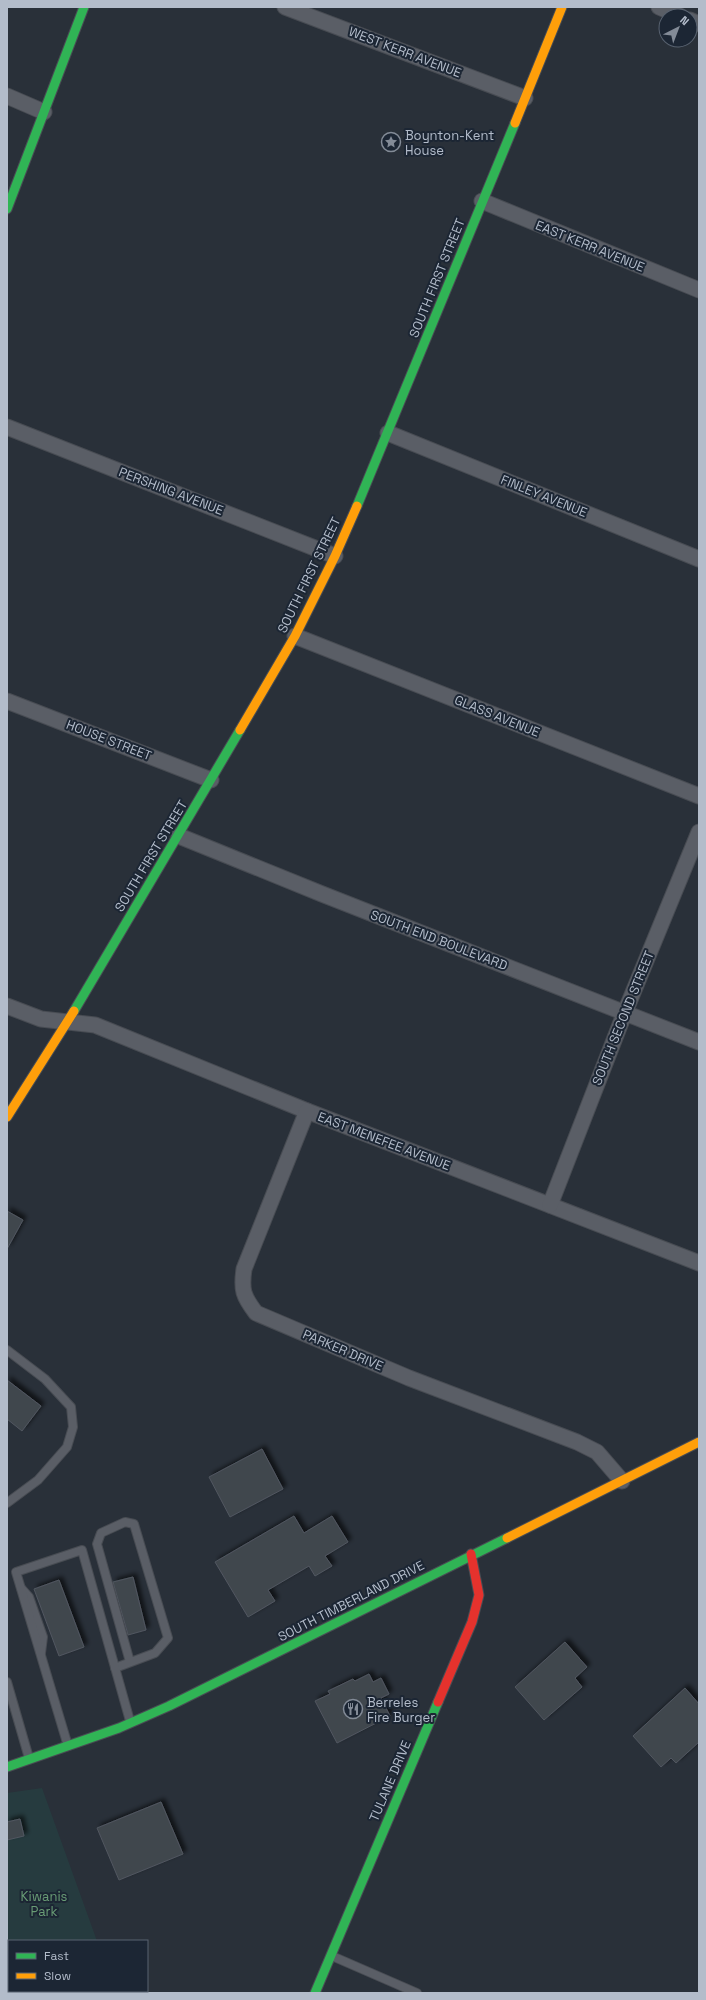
<svg xmlns="http://www.w3.org/2000/svg" width="706" height="2000" font-family="'Space Grotesk',sans-serif">
<style>
.green{fill:#263b3f}
.building{fill:#41464e;stroke:#515760;filter:url(#shadow)}
.lines{fill:none;stroke-linecap:round;stroke-linejoin:round}
.lane-casing{stroke:#484c53;stroke-width:10}
.street-casing{stroke:#484c53;stroke-width:17}
.fast-casing{stroke:#484c53;stroke-width:11}
.slow-casing{stroke:#484c53;stroke-width:11}
.jam-casing{stroke:#484c53;stroke-width:11}
.lane{stroke:#5a5e66;stroke-width:8}
.street{stroke:#5a5e66;stroke-width:15}
.fast{stroke:#30b455;stroke-width:9}
.slow{stroke:#ff9f0a;stroke-width:9}
.jam{stroke:#e5322d;stroke-width:9}
.labels{text-anchor:middle;dominant-baseline:central;stroke-width:4;stroke-linejoin:round;paint-order:stroke}
.street-label{font-size:13px;fill:#b3bcca;stroke:#1c2634}
.poi-label{font-size:13px;fill:#b3bcca;stroke:#1c2634;text-anchor:start}
.park-label{font-size:13px;fill:#699c75;stroke:#1c2634}
</style>
<defs>
<filter id="shadow"><feDropShadow dx="3.5" dy="-3.5" stdDeviation="2" flood-color="#0009"/></filter>
</defs>
<rect width="100%" height="100%" fill="#293039"/>
<path class="green" d="M42 1788 97 1941H9V1991H115L116 1993H7V1793Z"/>
<g class="building">
<path d="M7 1211 23 1220 7 1249Z"/>
<path d="M7 1380 41 1406 22 1431 7 1419Z"/>
<path d="M262 1449 283 1489 230 1517 209 1477Z"/>
<path d="M294 1516 304 1533 332 1516 348 1542 325 1556 332 1566 315 1576 309 1566 268 1590 275 1601 248 1617 215 1562Z"/>
<path d="M133 1577 146 1630 128 1635 113 1582Z"/>
<path d="M59 1580 84 1647 59 1656 34 1589Z"/>
<path d="M565 1642 587 1667 575 1678 582 1687 544 1720 515 1687Z"/>
<path d="M369 1674 373 1682 381 1678 389 1694 381 1698 390 1716 337 1743 315 1701 330 1694 328 1691 353 1679 355 1681Z"/>
<path d="M685 1688 699 1704V1742L676 1763 671 1758 661 1767 633 1736Z"/>
<path d="M161 1802 183 1854 119 1880 97 1828Z"/>
<path d="M20 1819 24 1836 7 1840V1822Z"/>
</g>
<g class="lines">
<defs>
<g id="lane">
<path d="M7 1350 45 1379 71 1407 73 1427 67 1447 38 1480 7 1503"/>
<path d="M21 1588 29 1597 43 1637 41 1653"/>
<path d="M115 1668 155 1653 168 1638 134 1524 125 1522 101 1533 97 1544 130 1662"/>
<path d="M7 1682 29 1758"/>
<path d="M68 1746 16 1572 82 1550 130 1721"/>
<path d="M332 1956 417 1993"/>
</g>
<g id="street">
<path d="M285 7 525 98"/>
<path d="M659 7 680 16"/>
<path d="M690 20 699 24"/>
<path d="M7 96 44 112"/>
<path d="M482 201 699 290"/>
<path d="M7 427 335 556"/>
<path d="M388 433 699 559"/>
<path d="M295 636 699 796"/>
<path d="M7 701 211 780"/>
<path d="M179 836 322 894 699 1042"/>
<path d="M7 1006 41 1019 95 1025 307 1111 699 1263"/>
<path d="M307 1111 244 1269C241 1290 243 1296 256 1313L409 1378 577 1442 597 1452 622 1481"/>
<path d="M550 1205 625 1012 699 832"/>
</g>
<g id="fast">
<path d="M7 209 84 7"/>
<path d="M357 506 515 123"/>
<path d="M74 1011 240 730"/>
<path d="M7 1767 119 1728 169 1706 507 1538"/>
<path d="M315 1993 438 1702"/>
</g>
<g id="slow">
<path d="M515 123 562 7"/>
<path d="M240 730 295 636 335 556 357 506"/>
<path d="M7 1117 74 1011"/>
<path d="M507 1538 699 1442"/>
</g>
<path id="jam" d="M438 1702 472 1622 479 1595 471 1554"/>
</defs>
<use href="#lane" class="lane-casing"/>
<use href="#street" class="street-casing"/>
<use href="#fast" class="fast-casing"/>
<use href="#slow" class="slow-casing"/>
<use href="#jam" class="jam-casing"/>
<use href="#lane" class="lane"/>
<use href="#street" class="street"/>
<use href="#fast" class="fast"/>
<use href="#slow" class="slow"/>
<use href="#jam" class="jam"/>
</g>
<defs>
<symbol id="sight-ring" viewBox="-11 -11 22 22"><circle r="9.5" fill="#1c2634" stroke="#838b97" stroke-width="1.5"/><path d="M0-6L1.8-2.2L6-1.7L2.9 1.2L3.7 5.4L0 3.3L-3.7 5.4L-2.9 1.2L-6-1.7L-1.8-2.2Z" fill="#838b97"/></symbol>
<symbol id="restaurant-ring" viewBox="-11 -11 22 22"><circle r="9.5" fill="#1c2634" stroke="#838b97" stroke-width="1.5"/><path d="M-5-6h1v4h1v-4h1v4h1v-4h1v5L-1.5 .5V6h-2V.5L-5-1ZM5-6V6H3V1.5H1.5Q1.5-4 5-6Z" fill="#838b97"/></symbol>
</defs>
<g fill-rule="evenodd">
<use href="#sight-ring" x="380" y="131" width="22" height="22"/>
<use href="#restaurant-ring" x="342" y="1698" width="22" height="22"/>
</g>
<g class="labels">
<g class="street-label">
<text transform="translate(405 52) rotate(21)">WEST KERR AVENUE</text>
<text transform="translate(590 246) rotate(22)">EAST KERR AVENUE</text>
<text transform="translate(437 278) rotate(-68)">SOUTH FIRST STREET</text>
<text transform="translate(171 491) rotate(21)">PERSHING AVENUE</text>
<text transform="translate(544 496) rotate(22)">FINLEY AVENUE</text>
<text transform="translate(309 575) rotate(-64)">SOUTH FIRST STREET</text>
<text transform="translate(497 716) rotate(22)">GLASS AVENUE</text>
<text transform="translate(109 740) rotate(21)">HOUSE STREET</text>
<text transform="translate(151 856) rotate(-59)">SOUTH FIRST STREET</text>
<text transform="translate(439 940) rotate(21)">SOUTH END BOULEVARD</text>
<text transform="translate(623 1018) rotate(-68)">SOUTH SECOND STREET</text>
<text transform="translate(384 1141) rotate(21)">EAST MENEFEE AVENUE</text>
<text transform="translate(343 1350) rotate(23)">PARKER DRIVE</text>
<text transform="translate(351 1601) rotate(-27)">SOUTH TIMBERLAND DRIVE</text>
<text transform="translate(390 1781) rotate(-67)">TULANE DRIVE</text>
</g>
<g class="poi-label">
<text x="405" y="135">Boynton-Kent<tspan x="405" dy="15">House</tspan></text>
<text x="367" y="1702">Berreles<tspan x="367" dy="15">Fire Burger</tspan></text>
</g>
<g class="park-label">
<text x="44" y="1896">Kiwanis<tspan x="44" dy="15">Park</tspan></text>
</g>
</g>
<rect width="706" height="2000" fill="none" stroke="#b3bcca" stroke-width="16"/>
<rect x="8" y="1940" width="140" height="52" fill="#1c2634" stroke="#586270"/>
<rect x="16" y="1953" width="20" height="6" fill="#30b455" stroke="#586270"/>
<text x="44" y="1960" font-size="12" fill="#b3bcca">Fast</text>
<rect x="16" y="1973" width="20" height="6" fill="#ff9f0a" stroke="#586270"/>
<text x="44" y="1980" font-size="12" fill="#b3bcca">Slow</text>
<g transform="translate(678 28) rotate(42)"><circle r="19" fill="#1c2634" stroke="#586270"/>
<path d="M0-3L7 15L0 10L-7 15Z" fill="#838b97"/>
<text y="-6" font-size="11" font-weight="bold" text-anchor="middle" fill="#b3bcca">N</text>
</g>
</svg>
